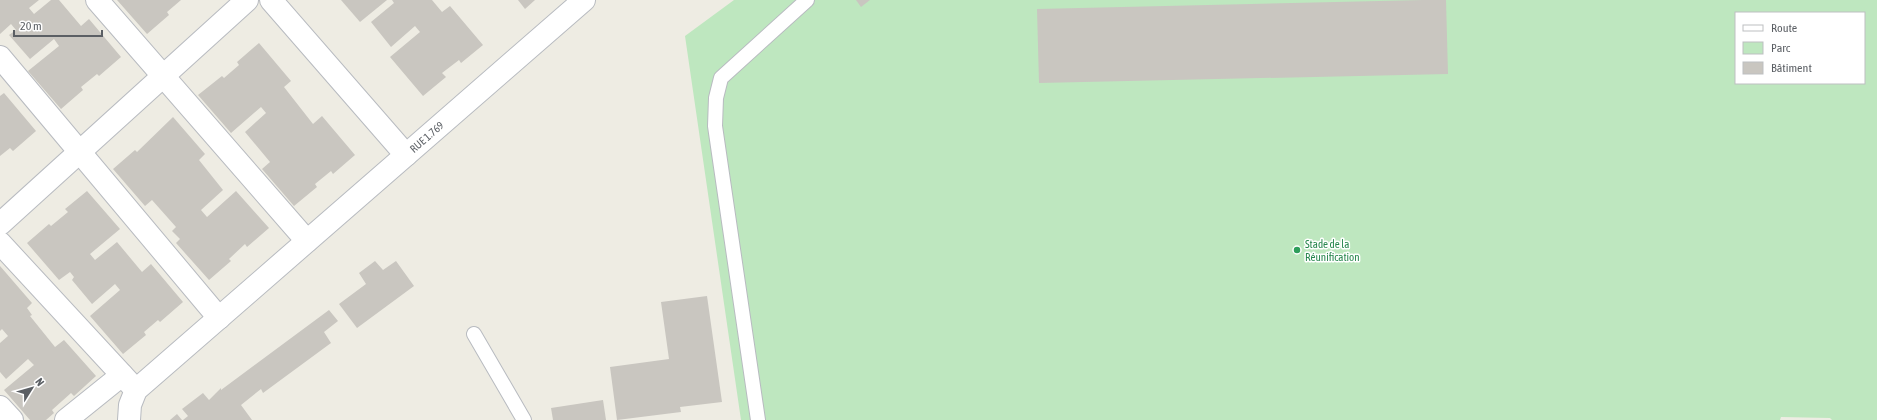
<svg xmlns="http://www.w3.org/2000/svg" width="1877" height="420" font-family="'Asap Condensed',sans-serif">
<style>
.green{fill:#bee7bf;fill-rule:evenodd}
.building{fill:#c9c6c0}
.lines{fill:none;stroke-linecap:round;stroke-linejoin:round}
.service-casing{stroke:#b8bbc0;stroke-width:16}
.minor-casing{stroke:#b8bbc0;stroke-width:24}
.service{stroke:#fff;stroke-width:14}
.minor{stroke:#fff;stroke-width:22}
.leisure-dot{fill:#2e9e5b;stroke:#fff;stroke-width:1.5}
.labels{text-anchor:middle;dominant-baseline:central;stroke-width:3;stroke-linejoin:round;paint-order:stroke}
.street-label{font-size:11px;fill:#5b5f64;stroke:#fff}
.leisure-label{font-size:11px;fill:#27864d;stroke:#fff;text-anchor:start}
</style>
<rect width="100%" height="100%" fill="#eeece3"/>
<path class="green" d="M734 0H1877V420H1832L1830 418 1781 417 1780 420H741L685 36ZM1736 13H1864V83H1736Z"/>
<g class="building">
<path d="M0 0H39L29 8 34 14 51 0H59L81 26 89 19 121 57 99 76 97 74 81 87 83 90 61 109 28 71 59 46 54 39 30 59 9 35 16 30 11 24 0 34Z"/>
<path d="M117 0H181L167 12 169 15 147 34Z"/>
<path d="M341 0H387L360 22Z"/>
<path d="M392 0H432L442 12 450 6 483 45 461 63 459 60 442 73 446 77 423 96 390 57 420 32 415 26 391 47 371 22 394 3Z"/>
<path d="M518 0H535L525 9Z"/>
<path d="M856 0H870L861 7Z"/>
<path d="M1423 0H1446L1448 74 1039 83 1037 9Z"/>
<path d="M259 43 291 81 284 87 313 124 322 116 355 155 333 174 331 171 315 184 317 187 294 206 262 169 270 162 245 132 266 113 261 107 231 133 198 95 222 76 224 78 239 65 237 62Z"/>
<path d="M4 93 36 131 13 151 10 148 0 156V96Z"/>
<path d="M173 117 205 154 199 160 223 190 201 210 207 217 236 191 269 228 247 247 245 244 229 259 231 261 209 280 176 243 180 239 172 231 176 227 152 200 145 206 113 169 135 150 137 152Z"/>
<path d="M87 191 120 229 90 254 95 260 117 242 142 272 151 264 183 302 160 322 158 320 144 332 146 335 123 354 90 316 120 290 115 284 92 304 72 280 74 277 70 272 59 280 27 243 49 224 51 226 68 212 65 209Z"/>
<path d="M375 261 383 270 396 261 414 286 357 328 339 304 366 284 359 273Z"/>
<path d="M0 266 32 303 27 308 32 315 30 316 55 347 64 340 96 376 74 396 71 393 52 410 54 413 46 420H30L4 390 34 365 28 359 6 379 0 372V343L8 336 2 329 0 331Z"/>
<path d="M707 296 722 402 680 407 681 412 617 420 610 367 669 359 661 302Z"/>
<path d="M329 310 338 321 324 332 331 343 263 393 261 389 241 405 252 420H183L188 416 182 409 203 393 209 400 221 388V390Z"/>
<path d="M603 400 606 420H553L551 408Z"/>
<path d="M177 414 182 420H170Z"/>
</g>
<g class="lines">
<defs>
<g id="service">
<path d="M474 334 524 420"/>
<path d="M758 420 715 126 716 98 721 78 807 0"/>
</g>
<g id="minor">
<path d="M97 0 307 241"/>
<path id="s1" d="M271 0 406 155 584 0"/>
<path d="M0 57 219 318"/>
<path d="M0 224 247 0"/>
<path d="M0 243 136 390"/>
<path d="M0 407 12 420"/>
<path d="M66 420 122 375"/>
<path d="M129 420 130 405 136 390 406 155"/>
</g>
</defs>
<use href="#service" class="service-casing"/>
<use href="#minor" class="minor-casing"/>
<use href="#service" class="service"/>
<use href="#minor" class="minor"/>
</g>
<circle class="leisure-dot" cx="1297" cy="250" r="4"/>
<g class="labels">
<g class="street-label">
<text stroke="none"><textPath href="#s1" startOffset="233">RUE 1.769</textPath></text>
</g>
<g class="leisure-label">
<text x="1305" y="244">Stade de la<tspan x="1305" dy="13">Réunification</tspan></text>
</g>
</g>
<rect x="1735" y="12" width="130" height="72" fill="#ffffff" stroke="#bdbfc1"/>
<rect x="1743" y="25" width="20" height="6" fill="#ffffff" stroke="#bdbfc1"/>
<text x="1771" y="32" font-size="12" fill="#5b5f64">Route</text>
<rect x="1743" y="42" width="20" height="12" fill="#bee7bf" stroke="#bdbfc1"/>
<text x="1771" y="52" font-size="12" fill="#5b5f64">Parc</text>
<rect x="1743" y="62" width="20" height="12" fill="#c9c6c0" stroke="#bdbfc1"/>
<text x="1771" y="72" font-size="12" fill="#5b5f64">Bâtiment</text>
<g transform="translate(32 388) rotate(53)" stroke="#ffffff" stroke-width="3" paint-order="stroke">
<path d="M0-3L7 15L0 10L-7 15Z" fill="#5b5f64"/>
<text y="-6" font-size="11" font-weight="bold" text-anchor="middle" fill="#5b5f64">N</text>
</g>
<path d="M14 30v6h88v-6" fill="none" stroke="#5b5f64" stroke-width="2"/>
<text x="20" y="30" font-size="12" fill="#5b5f64" stroke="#ffffff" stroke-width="3" paint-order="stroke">20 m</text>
</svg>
